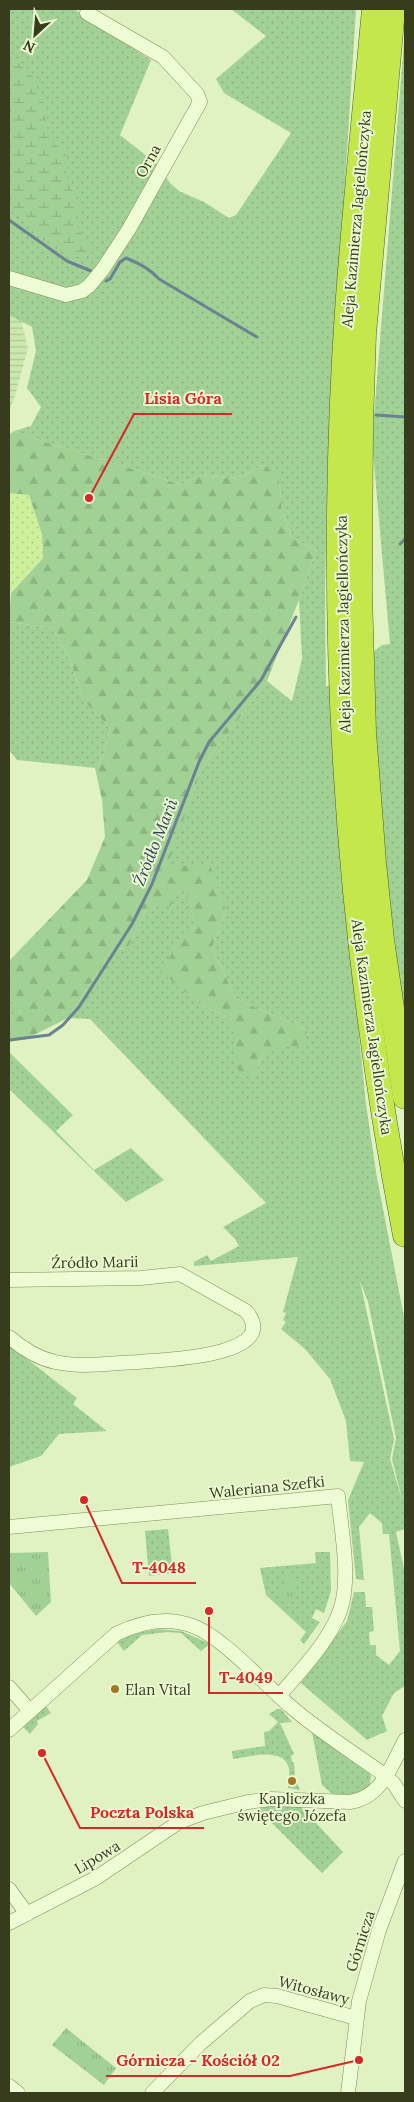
<svg xmlns="http://www.w3.org/2000/svg" width="414" height="2102" font-family="Lora,serif">
<style>
.farmland{fill:url(#farmland-rules)}
.grass{fill:url(#grass-dots);fill-rule:evenodd}
.forest{fill:url(#forest-firs)}
.wetland{fill:url(#wetland-marsh)}
.sand{fill:url(#sand-dots)}
.park{fill:url(#park-tufts)}
.lines{fill:none;stroke-linecap:round;stroke-linejoin:round}
.stream{stroke:#6b8293;stroke-width:3}
.minor-casing{stroke:#828d57;stroke-width:15}
.motorway-casing{stroke:#545b2c;stroke-width:25}
.minor{stroke:#eefcd6;stroke-width:14}
.motorway{stroke:#c4e84c;stroke-width:24}
.poi-dot{fill:#a27722;stroke:#eaf8d2;stroke-width:2}
.labels{text-anchor:middle;dominant-baseline:central;stroke-width:4;stroke-linejoin:round;paint-order:stroke}
.street-label{font-size:15px;fill:#373c1d;stroke:#eaf8d2}
.poi-label{font-size:15px;fill:#373c1d;stroke:#eaf8d2;text-anchor:start}
.water-label{font-size:16px;font-style:italic;fill:#2b3f5d;stroke:#eaf8d2}
.leader{fill:none;stroke:#d62828;stroke-width:2}
.callout-dot{fill:#d62828;stroke:#eaf8d2;stroke-width:2}
.callout-label{font-size:16px;text-anchor:middle;font-weight:bold;fill:#d62828;stroke:#eaf8d2;stroke-width:4;stroke-linejoin:round;paint-order:stroke}
</style>
<defs>
<pattern id="farmland-rules" width="6" height="5" patternUnits="userSpaceOnUse" patternTransform="scale(1.25)"><rect width="6" height="5" fill="#cbe8af"/><path d="M0 2.5h6" fill="none" stroke="#afc896"/></pattern>
<pattern id="grass-dots" width="8" height="8" patternUnits="userSpaceOnUse" patternTransform="scale(1.25)"><rect width="8" height="8" fill="#a2d195"/><path d="M2 2h.1M6 6h.1" fill="none" stroke="#8cb480" stroke-width="1.8" stroke-linecap="round"/></pattern>
<pattern id="forest-firs" width="22" height="20" patternUnits="userSpaceOnUse" patternTransform="scale(1.25)"><rect width="22" height="20" fill="#a2d195"/><path d="M5 1l3.5 6h-7zM16 11l3.5 6h-7z" fill="#8cb480"/></pattern>
<pattern id="wetland-marsh" width="20" height="14" patternUnits="userSpaceOnUse" patternTransform="scale(1.25)"><rect width="20" height="14" fill="#a2d195"/><path d="M1 5h8M5 5V1M11 12h8M15 12V8" fill="none" stroke="#8cb480"/></pattern>
<pattern id="sand-dots" width="8" height="8" patternUnits="userSpaceOnUse" patternTransform="scale(1.25)"><rect width="8" height="8" fill="#cef09d"/><path d="M2 2h.1M6 6h.1" fill="none" stroke="#b2cf87" stroke-width="1.8" stroke-linecap="round"/></pattern>
<pattern id="park-tufts" width="24" height="20" patternUnits="userSpaceOnUse" patternTransform="scale(1.25)"><rect width="24" height="20" fill="#a2d195"/><path d="M3 7l-1-3M5 7V3M7 7l1-3M15 17l-1-3M17 17v-4M19 17l1-3" fill="none" stroke="#8cb480"/></pattern>
</defs>
<rect width="100%" height="100%" fill="#e0f2c2"/>
<path class="farmland" d="M9 315 21 320 28 348 15 396 9 412Z"/>
<g class="grass">
<path d="M9 9H74L151 60 120 135 158 165 170 183 179 191 204 202 229 218 236 215 291 133 224 93 216 79 266 36 231 9H356L328 452 325 590 326 687 334 682 352 966 366 1104 377 1178 405 1322V1529L396 1532 405 1573V1686L394 1693 382 1716 387 1731 367 1740 301 1683 347 1621 354 1592H365L366 1607H372L374 1631 369 1632 370 1645H376V1655L389 1665 400 1651 389 1534H383L382 1523 370 1513 359 1527 364 1580 356 1579 348 1500 364 1462 350 1461 346 1421 330 1379 305 1349 281 1329 286 1322 283 1320 286 1313 283 1312 298 1257 194 1266V1262L207 1255 211 1261 239 1246 235 1239 223 1227 266 1203 90 1019 68 1018 113 949 128 948 148 906 185 881 194 922 202 1005 231 1019 253 1077 265 1049 307 1030 236 999 212 948 226 911 166 866 202 768 267 681 292 701 302 659 299 600 316 550 292 538 282 511 279 477 263 465 243 476 229 478 201 475 180 485C125 464 69 452 14 431L31 426 41 407 27 388 36 351 32 327 9 315ZM360 1281 368 1302 396 1438 392 1459 402 1500 390 1459 394 1439Z"/>
<path d="M405 28V1035L394 960 369 655 382 645 390 644 372 441Z"/>
<path d="M9 622 52 628 67 653 84 701 110 728 103 758 95 768 17 760 9 750Z"/>
<path d="M9 997 22 1014 9 1022Z"/>
<path d="M9 1052 73 1115 56 1131 94 1170 131 1148 164 1180 126 1202 9 1089Z"/>
<path d="M9 1345 77 1398 73 1404 107 1431 59 1434 41 1456 9 1467Z"/>
<path d="M168 1529 173 1573 149 1576 145 1531Z"/>
<path d="M315 1552H330L331 1591 324 1613 316 1609 312 1618 320 1622 304 1644 300 1640 306 1632 266 1595 260 1568 316 1563Z"/>
<path d="M157 1629 181 1631 210 1644 201 1651 181 1633 167 1632 142 1635 124 1651 117 1642 137 1633Z"/>
<path d="M45 1705 51 1713 37 1721 38 1724 30 1734 22 1726Z"/>
<path d="M277 1709H281L292 1722 280 1723 294 1754 291 1756 292 1762 294 1763 295 1778 300 1790 288 1788C288 1782 290 1774 289 1768 283 1746 248 1757 233 1759L232 1751 265 1746 264 1732 269 1731 278 1722 269 1714Z"/>
<path d="M312 1732 368 1770 371 1776 369 1788 353 1796H342L331 1793 322 1785Z"/>
<path d="M265 1806 301 1807 343 1852 322 1873 257 1808Z"/>
</g>
<path class="forest" d="M14 431C69 452 125 464 180 485L201 475 229 478 243 476 263 465 279 476 282 511 292 538 316 550 299 600 267 681 202 768 167 866 210 865 226 911 212 948 236 999 307 1030 304 1045 265 1049 253 1077 239 1072 231 1019 202 1005 160 971 194 922 185 882 170 906H148L128 948 113 949 68 1018 26 1039 9 1042V1022L22 1014 9 997V961L87 880 105 837 102 800 95 768 103 758 110 728 84 701 67 653 52 628 9 622 11 593 43 558 42 535 29 496 9 493V435Z"/>
<path class="wetland" d="M9 54 33 77 46 112 48 136 54 144 66 152 68 166 66 174 72 189 77 197 79 211 73 217C77 230 86 239 91 252L89 254C82 254 72 256 65 253 41 245 30 221 9 209Z"/>
<path class="sand" d="M9 493 29 495 42 535 43 558 9 594Z"/>
<g class="park">
<path d="M48 1552 51 1602 36 1616 9 1583V1553Z"/>
<path d="M293 1573 294 1595 290 1602 283 1601 281 1592 285 1588V1574Z"/>
<path d="M66 2028 116 2068 104 2085 52 2045Z"/>
</g>
<g class="lines">
<g class="stream">
<path d="M9 220 67 261 91 271"/>
<path d="M106 281 110 279 120 262 126 258C139 263 150 269 159 279L257 337"/>
<path d="M376 415 405 417"/>
<path d="M400 544 405 539"/>
<path d="M9 1040 49 1035 63 1025 79 1007 132 924 152 884 199 762 209 742 261 680 296 617"/>
</g>
<defs>
<g id="minor">
<path d="M9 278 66 295 82 291 89 286 103 269 129 229 200 102 197 94 163 57 87 13"/>
<path d="M9 1280 141 1278 180 1274 246 1311C284 1357 160 1360 138 1362 111 1363 82 1368 55 1362 37 1358 23 1349 9 1337"/>
<path d="M9 1527 338 1496C341 1529 350 1572 342 1604 334 1637 300 1671 279 1696"/>
<path d="M9 1687 30 1711"/>
<path d="M9 1730 116 1634C140 1622 167 1616 193 1626 224 1638 264 1684 290 1706 320 1732 354 1753 386 1776L394 1784 405 1801"/>
<path d="M9 1889 27 1914"/>
<path d="M9 1923 96 1878 179 1822 203 1813 248 1802 271 1799 350 1802C382 1797 391 1766 405 1740"/>
<path d="M9 2086 18 2093"/>
<path d="M152 2093 201 2043 250 2001 264 1995 277 1996 356 2018"/>
<path d="M348 2093 359 2001 379 1930 405 1861"/>
</g>
<g id="motorway">
<path d="M374 9C365 109 354 210 347 311 326 620 346 932 405 1235"/>
<path d="M393 9 364 334 361 424 360 593 364 732 374 863 382 940 405 1097"/>
</g>
</defs>
<use href="#minor" class="minor-casing"/>
<use href="#motorway" class="motorway-casing"/>
<use href="#minor" class="minor"/>
<use href="#motorway" class="motorway"/>
</g>
<g class="poi-dot">
<circle cx="115" cy="1689" r="5"/>
<circle cx="292" cy="1781" r="5"/>
</g>
<g class="labels">
<g class="street-label">
<text transform="translate(148 161) rotate(-61)">Orna</text>
<text transform="translate(356 219) rotate(-85)">Aleja Kazimierza Jagiellończyka</text>
<text transform="translate(343 624) rotate(-91)">Aleja Kazimierza Jagiellończyka</text>
<text transform="translate(372 1027) rotate(82)">Aleja Kazimierza Jagiellończyka</text>
<text transform="translate(95 1262) rotate(-1)">Źródło Marii</text>
<text transform="translate(267 1487) rotate(-6)">Waleriana Szefki</text>
<text transform="translate(97 1857) rotate(-31)">Lipowa</text>
<text transform="translate(360 1941) rotate(-72)">Górnicza</text>
<text transform="translate(314 1990) rotate(15)">Witosławy</text>
</g>
<g class="poi-label">
<text x="125" y="1689">Elan Vital</text>
<text x="292" y="1798" text-anchor="middle">Kapliczka<tspan x="292" dy="17">świętego Józefa</tspan></text>
</g>
<g class="water-label">
<text transform="translate(155 842) rotate(-68)">Źródło Marii</text>
</g>
</g>
<path class="leader" d="M89 498L134 414H232M84 1500L122 1583H196M209 1611L209 1693H283M42 1753L80 1828H204M359 2060L290 2076H106"/>
<g class="callout-dot">
<circle cx="89" cy="498" r="5"/>
<circle cx="84" cy="1500" r="5"/>
<circle cx="209" cy="1611" r="5"/>
<circle cx="42" cy="1753" r="5"/>
<circle cx="359" cy="2060" r="5"/>
</g>
<g class="callout-label">
<text x="183" y="404">Lisia Góra</text>
<text x="159" y="1573">T-4048</text>
<text x="246" y="1683">T-4049</text>
<text x="142" y="1818">Poczta Polska</text>
<text x="198" y="2066">Górnicza - Kościół 02</text>
</g>
<rect width="414" height="2102" fill="none" stroke="#373c1d" stroke-width="20"/>
<g transform="translate(35 35) rotate(206)" stroke="#eaf8d2" stroke-width="4" paint-order="stroke">
<path d="M0-4L9 19L0 12L-9 19Z" fill="#373c1d"/>
<text y="-8" font-size="14" font-weight="bold" text-anchor="middle" fill="#373c1d">N</text>
</g>
</svg>
